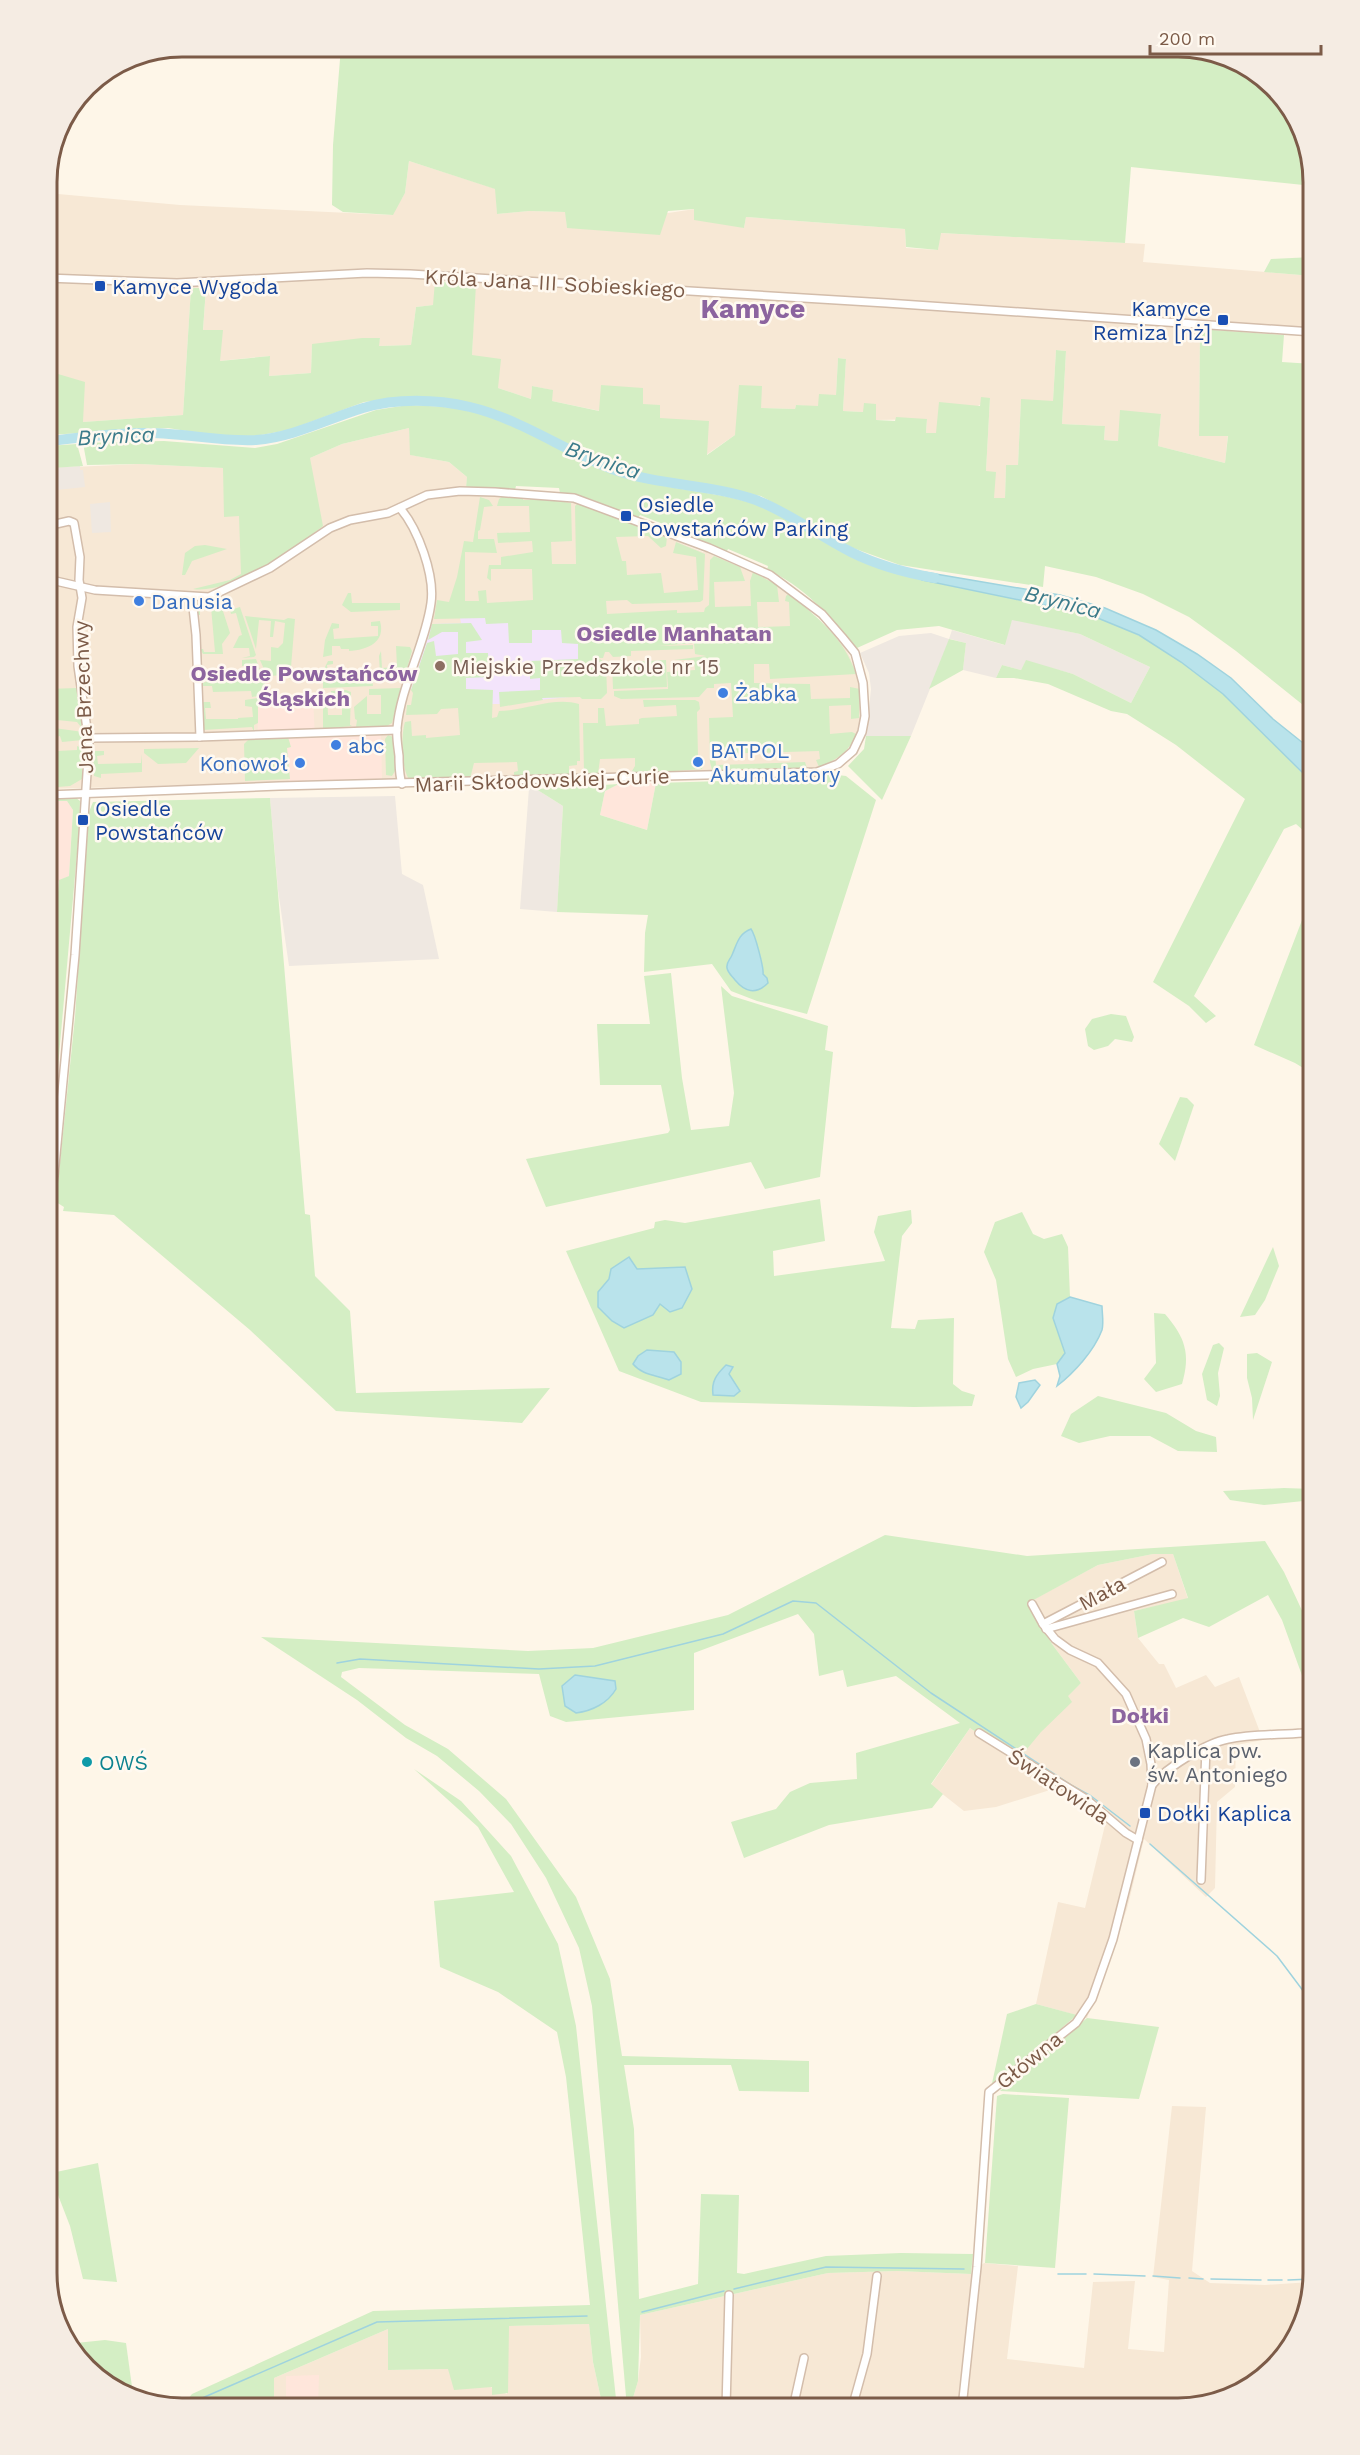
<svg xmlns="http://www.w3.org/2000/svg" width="1360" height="2455" font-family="'Work Sans',sans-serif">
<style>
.residential{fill:#f7e8d5}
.commercial{fill:#ffe6db}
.industrial{fill:#efe8e1}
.education{fill:#f3e4fb}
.green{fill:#d4eec4}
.water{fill:#b9e3eb;stroke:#9fd3de;stroke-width:1.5}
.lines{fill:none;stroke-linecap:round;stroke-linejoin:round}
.stream{stroke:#9fd3de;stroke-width:1.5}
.river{stroke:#b9e3eb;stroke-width:10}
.minor-casing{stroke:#d3bdab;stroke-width:10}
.minor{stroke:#fff;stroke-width:7}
.transit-dot{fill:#1a4fb4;stroke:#fff9f0;stroke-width:2}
.shop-dot{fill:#3f7fe0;stroke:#fff9f0;stroke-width:2}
.education-dot{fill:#8d6e63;stroke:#fff9f0;stroke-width:2}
.culture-dot{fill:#0f9aa8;stroke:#fff9f0;stroke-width:2}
.worship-dot{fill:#6b7280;stroke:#fff9f0;stroke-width:2}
.labels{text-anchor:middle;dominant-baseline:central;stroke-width:5;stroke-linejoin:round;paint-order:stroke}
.street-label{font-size:21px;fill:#7c5b48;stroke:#fff9f0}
.transit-label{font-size:21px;fill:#164399;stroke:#fff9f0;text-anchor:start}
.shop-label{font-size:21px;fill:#366cbe;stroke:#fff9f0;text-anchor:start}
.education-label{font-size:21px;fill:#785e54;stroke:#fff9f0;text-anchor:start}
.worship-label{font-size:21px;fill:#5b616d;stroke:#fff9f0;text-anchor:start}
.culture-label{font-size:21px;fill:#0d838f;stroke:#fff9f0;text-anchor:start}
.water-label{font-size:22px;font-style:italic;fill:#3c7b8a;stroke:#fff9f0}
.neighbourhood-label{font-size:22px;font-weight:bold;fill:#8c649f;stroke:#fff9f0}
.district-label{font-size:27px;font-weight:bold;fill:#8c649f;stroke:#fff9f0}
.rim{fill:none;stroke:#7c5b48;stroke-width:3}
</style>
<rect width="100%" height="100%" fill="#fef6e8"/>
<g class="residential">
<path d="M409 161 496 189 497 214 529 211 566 212 567 228 695 209 744 228 746 217 905 229 906 248 938 250 940 233 1145 244 1143 262 1313 276V330L934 309 1197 327 1200 329 1199 436 1228 434 1225 463 1158 446 1161 414 1118 441 1104 440 1105 426 1062 424 1066 351 1056 350 1053 402 1021 400 1018 465H1006L1005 498H994L986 471 990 398 937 433H926L927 419 876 420V404L863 412 843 411 846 359 838 358 836 395 818 407 796 405 795 409 760 408 735 435 706 455 642 404 643 388 600 411 552 401V390L532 386 531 399 498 388 472 355 475 284 433 305 416 307 411 345 378 346 380 338 312 345 311 373 269 376V356L219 361 203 331 206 289 191 288 183 415 83 422 58 374V356H47V193L180 205 392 215 405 193Z"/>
<path d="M409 428 411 455 449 462 467 477 466 494 543 498 571 503 574 501 577 504 601 511 667 537H673L678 542 703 552H709L714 556 740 567H749L753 572 785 587 842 643 850 657 860 683V723L854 740 845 752 835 760 819 767 807 768 382 780 286 738 289 782 47 789V482L53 481 51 468 139 464 223 468 310 458 342 444Z"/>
<path d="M1153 1554H1173L1188 1599 1134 1611 1138 1638 1159 1664H1164L1176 1688 1206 1675 1215 1687 1239 1677 1263 1740 1236 1745 1235 1787 1217 1802 1215 1888 1206 1897 1144 1839 1127 1909 1087 2018 1036 2004 1058 1902 1085 1908 1106 1821 1082 1801 1053 1789 996 1807 964 1811 931 1785 970 1728 1017 1761 1067 1696 1081 1683 1052 1644 1027 1603 1098 1565Z"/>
<path d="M1172 2106 1206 2107 1192 2271 1210 2283 1265 2285 1311 2282 1291 2348 1230 2398 1178 2408H630L638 2381 641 2357 640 2315 828 2273 897 2271 971 2274 984 2263 1018 2266 1007 2359 1084 2368 1093 2282 1135 2281 1128 2349 1164 2352 1169 2280 1153 2277Z"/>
<path d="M589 2324 593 2362 603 2408H274V2378L388 2329 389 2370 448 2369 507 2394 508 2326Z"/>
</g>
<g class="commercial">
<path d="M313 698 315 737 381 734 382 780 289 782 286 738 258 739 257 699Z"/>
<path d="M656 783 647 830 600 815 605 791 619 784Z"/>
<path d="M47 801H67L73 810 69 876 47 887Z"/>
<path d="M319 2375 318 2408H286V2376Z"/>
</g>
<g class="industrial">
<path d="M80 466V470H83L85 487 47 491V482L53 481 51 468Z"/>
<path d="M110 502 111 532 92 533 90 504Z"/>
<path d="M1012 619 1080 634 1150 667 1131 703 1073 674 1026 661 1021 670 1002 665 996 678 963 670 966 643 950 639 911 736H866L871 689 869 673 860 653 899 636 931 633 949 639 952 630 1004 645Z"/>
<path d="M529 788 536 789 563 806 557 912 520 909Z"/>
<path d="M395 796 402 874 423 885 439 959 289 966 278 890 270 798Z"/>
</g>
<path class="education" d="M547 610 598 658 600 694 499 704H462L420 694 411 689 432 624 461 623 460 618Z"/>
<g class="green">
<path d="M341 47H1188L1260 74 1303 130 1313 186 1131 167 1125 243 941 233 938 250 906 247 905 229 746 217 744 228 694 220V209L668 211 660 235 567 228 565 212 529 211 497 214 495 189 409 161 405 193 393 215 343 212 332 205 333 145Z"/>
<path d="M1313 257V276L1264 272 1271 259Z"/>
<path d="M435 281 476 284 472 355 501 359 498 388 531 399 532 386 553 390 552 401 599 411 601 385 643 388V404L660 405V418L709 421 707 455 735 435 739 385 762 386 761 408 795 409 796 405 818 406 819 394 836 395 838 358 846 359 843 411 863 412 864 403 876 404V420L895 421 896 417 927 419 926 433H936L939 402 980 406 981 397 990 398 986 471 996 472 994 498H1005L1006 465H1018L1021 399 1053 401 1056 350 1066 351 1062 424 1105 426 1104 440 1118 441 1120 410 1161 414 1158 446 1225 463 1228 436H1199L1200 329 1284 335 1282 362 1313 364V713L1236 651 1189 617 1143 594 1096 577 1045 566 1043 587 900 565 853 548 761 496 633 474 499 412 449 399 401 398 364 402 289 430 249 437 218 436 168 428 47 435V356H58V374L85 382 83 422 183 415 191 288H206L203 330H223L220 361 270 356 269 376 311 373 312 344 362 338H380L379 346 411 345 416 307 433 305Z"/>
<path d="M408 405C435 406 462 407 488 416 537 434 581 462 631 478 676 492 725 491 768 509 806 525 837 552 875 566 962 598 1060 592 1142 637 1185 660 1226 694 1261 729 1279 747 1294 767 1313 783V839L1296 824 1284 829 1194 996 1216 1016 1206 1023 1189 1006 1153 982 1245 799 1176 745 1127 714 1111 711 1048 684 1014 678H996L1002 665 1021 670 1026 660 1073 674 1131 703 1150 667 1080 634 1012 620 1005 645 939 626 897 630 857 648C834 620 801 583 767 570L768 566 728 549 726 553 680 534 681 531 640 515 638 518 588 498 560 493 559 488 516 486 515 490 466 488 467 477 449 462 410 455 409 428 342 444 310 458 323 526C294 549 230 595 193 589L230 580 241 574 239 516 224 517 223 468 139 464 87 465 83 443 164 441 255 448 277 444 376 410Z"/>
<path d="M77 444 83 466 52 468 53 481 47 482V446Z"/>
<path d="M503 496 523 497V500H530V497L571 503 572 541 551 542 552 564H576L575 506 577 504 601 511 667 537 666 546 661 548 648 536 616 537 622 561H626L627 575 661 573 664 593 698 590 696 557 673 553 676 542 705 554 703 600 700 602 632 604 627 600 606 601 607 614 677 610V613L704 612 705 608 709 605 710 560 714 556 740 567 745 581 714 582 715 607 751 606 750 581 753 572 777 585 779 602H757L758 627 790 626 789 602 785 601 786 596 789 593C817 618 844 637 856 674L770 679 769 664H754V683L810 684 811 699 850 698V687L860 689 859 718 851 719V705L829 706 830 734 852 732 856 734C850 752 836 760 819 767L816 760 820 759 819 751 715 754 716 765 805 762 807 768 712 770 710 762 709 718 733 717 731 683 714 684V688H707L699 697 621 699 614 696V691L668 689 667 672 695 670 694 660H674L706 656 695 654 694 643 658 646 693 645V649L631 651V656L613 657 609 652H605L603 658H598L606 663 607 693 601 699H582L580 697 542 698 543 700 500 707 499 692 540 690V678L530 679V661L578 659V644L562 643 561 630H532V643H509L508 623 486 624 485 618 434 619 437 600 449 602 457 577 464 541 473 542 480 497 489 500 493 506 484 507 480 530 478 531V539H494L497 553 465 552V601H479L478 591 486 590 487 603 533 600 532 569H491V581L487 578 489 565H501V557L533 552 532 541 498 543 497 533 530 532 529 506H497L499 499Z"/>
<path d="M205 545 227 549 192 561 185 575H182L185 553 195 546Z"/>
<path d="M348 593H351L352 603H400V610L351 612 342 605Z"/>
<path d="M216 600 221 605 230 633 222 644 223 654H203L200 649H203L204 652H215L211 607 200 608V615H197L196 604Z"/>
<path d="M240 607 256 655 254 657 242 658 250 656 249 648H233L239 636 242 635 236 613 231 614 230 610Z"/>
<path d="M245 616 284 620 288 618 295 619 290 679 288 675 267 676 260 660 271 661V647L278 648 283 643 285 623 275 621 273 637H270L271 621 259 620 256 649Z"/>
<path d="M380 621C386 642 368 650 349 651V649H341L340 646H332V655L323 657 325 640 332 623 339 624V628L333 629 334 639 378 636V626H371V622Z"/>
<path d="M471 623 482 640 466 642V653H488L489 677 466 678V689L493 690 492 718 497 717 499 711C524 711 554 696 579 704L580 761H577V765L569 766V774H573V776L516 777 514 775V772L518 771 517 762 474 763 470 779 410 780C401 771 401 734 405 722L411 721 412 736 426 735V738L460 735 458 708 441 709 437 714 406 715 407 705H411L413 693 411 690 427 643 434 641 436 656 458 654V632H442L428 640 432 624Z"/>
<path d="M949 639 966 643 963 670 929 689Z"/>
<path d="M396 646 410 647 412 651 406 672 380 674 379 656 381 651 382 668 397 667Z"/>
<path d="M256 659 269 694 252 697 251 691 213 692 212 686H201V683L206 682V678L251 676V666H242V660Z"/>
<path d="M666 660 667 687 613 689 612 663Z"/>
<path d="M328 661H333V664L327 665 328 675H377V678L372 679 373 686 323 688V671Z"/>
<path d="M77 688 82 723 81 727 77 722 57 720 58 726 47 725V689Z"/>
<path d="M401 688 392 723 387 726 356 727 357 720 355 719 354 707 367 696V714H381V695H369V689Z"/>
<path d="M346 690 351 692 350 725 352 726 323 729V695L327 696 328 715H342V696H331V691Z"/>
<path d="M258 698V723L254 725V732L252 727 203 730 202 702H210L211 708H205L206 719H238V718L253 717 252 707 245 706V700Z"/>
<path d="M643 700H695L699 702 700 709 697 712 698 756H695V765L703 764 702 769 635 774 632 771 635 766V758L600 759 598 774 587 775 584 772 583 723H598V708H604L606 726 639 724V719L642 718 677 716 676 705 644 707Z"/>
<path d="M47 727 83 732V740L62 742 60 736 56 737 57 742H54L53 738H47Z"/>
<path d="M388 735 393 737 395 771 392 776 386 775 385 739Z"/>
<path d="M866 736H911L882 800 848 766 864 749Z"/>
<path d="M288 737 291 747 287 748 290 779 245 781 244 744 250 738Z"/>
<path d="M77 746 82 748V779L70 786 58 787 57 751 77 750Z"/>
<path d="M199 748 186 763 158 764 144 753V749Z"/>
<path d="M93 751H104V755L97 756 98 764 141 763 142 754V772L101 774V778L94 776Z"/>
<path d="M830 774 846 776 876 800 807 1014 757 1001 731 991 712 964 644 972 645 933 648 915 557 912 563 806 536 789 619 784 605 791 600 815 647 830 656 783 816 778Z"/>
<path d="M75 797 80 801 79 831 47 1190V1033L59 880 69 876 73 810 67 801H47V798Z"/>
<path d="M270 798 305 1214 310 1215 315 1276 350 1311 356 1393 550 1388 522 1423 336 1411 250 1330 114 1215 63 1211 64 1207 56 1202 75 1017 89 812 93 802Z"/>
<path d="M1304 915 1313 920V1074L1295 1063 1254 1045Z"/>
<path d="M671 973 682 1078 691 1130 729 1126 734 1093 721 986 732 996 828 1026 825 1050 833 1052 820 1177 765 1189 751 1162 546 1207 526 1159 668 1133 670 1130 661 1085H600L597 1024H650L644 976Z"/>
<path d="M1111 1014 1126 1016 1134 1037 1132 1042 1115 1039 1108 1046 1094 1050 1088 1046 1085 1029 1092 1019Z"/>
<path d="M1180 1097 1187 1098 1194 1105 1175 1161 1159 1144Z"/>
<path d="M820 1199 825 1241 773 1251 774 1276 885 1261 874 1232 878 1216 911 1210 912 1223 902 1236 891 1328 915 1329 918 1320 954 1318 953 1384 962 1391 975 1395 972 1406 914 1407 701 1402 619 1371 566 1251 654 1228 655 1222 665 1220 685 1223Z"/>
<path d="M1022 1212 1033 1234 1044 1239 1062 1234 1068 1247 1070 1297 1057 1304 1065 1353 1057 1364 1033 1369 1016 1377 1008 1359 996 1280 984 1252 995 1222Z"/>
<path d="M1273 1247 1279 1266 1265 1300 1255 1315 1240 1317Z"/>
<path d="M1154 1313 1165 1314C1185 1337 1191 1354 1182 1384L1156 1392 1144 1379 1156 1363Z"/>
<path d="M1219 1343 1224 1348 1218 1373 1220 1396 1217 1406 1207 1400 1202 1374 1213 1345Z"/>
<path d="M1257 1353 1272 1362 1253 1420 1252 1398 1247 1378V1354Z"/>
<path d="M1098 1396 1166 1413 1196 1431 1216 1437 1217 1452 1178 1451 1150 1436H1110L1079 1443 1061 1436 1071 1414Z"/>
<path d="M1284 1488 1313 1489V1500L1264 1505 1230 1500 1223 1491Z"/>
<path d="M885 1535 1027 1556 1265 1541 1284 1572 1313 1634V1706L1282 1620 1268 1595 1209 1627 1183 1618 1138 1638 1134 1611 1188 1598 1173 1554H1153L1098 1565 1028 1603 1052 1644 1081 1683 1068 1696 1072 1702 1041 1732 1017 1761 970 1728 931 1784 943 1794 932 1808 829 1825 744 1858 731 1822 776 1809 790 1792 810 1783 857 1779 856 1753 960 1723 896 1676 847 1687 843 1670 819 1676 814 1634 798 1614 694 1653V1710L566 1722 550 1716 539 1674 359 1668 342 1672 341 1677 405 1725 448 1749 506 1799 576 1897 610 1979 622 2056 809 2061V2092L739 2091 731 2065H624L634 2129 639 2299 698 2284 701 2194 739 2195 737 2273 744 2274 826 2256 901 2253 973 2254 971 2274 897 2271 828 2273 640 2315 638 2381 630 2408H627L592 2006 579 1948 546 1878 511 1824 479 1791 437 1756 406 1738 357 1700 261 1637 528 1651 593 1648 728 1615Z"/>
<path d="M414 1769 461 1801 511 1856 558 1944 576 2026 617 2408H603L593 2362 589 2324 509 2326 508 2393 492 2395V2387L454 2390 448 2369 388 2370V2329L274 2378V2408H186L187 2400 192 2394 373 2311 590 2305 566 2077 557 2032 498 1992 440 1967 434 1901 514 1892 478 1827Z"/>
<path d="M1036 2004 1077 2015 991 2088 1007 2014Z"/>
<path d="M1087 2018 1159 2027 1139 2099 1000 2091Z"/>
<path d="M1003 2094 1069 2098 1055 2268 985 2263 997 2096Z"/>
<path d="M98 2163 117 2282 83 2279 70 2226 58 2195 47 2197V2174Z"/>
<path d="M105 2340 126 2343 133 2394 106 2386 74 2347 76 2343Z"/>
</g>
<g class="water">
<path d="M924 572 1060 595 1105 608 1156 630 1197 654 1231 678 1273 719 1313 751V783L1223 694 1181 662 1139 635 1088 614 922 580Z"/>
<path d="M751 929C755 934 764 968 763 974L767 978 768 983C756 995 745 992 735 980 732 976 728 973 727 968 726 962 730 960 732 955 737 944 738 934 751 929Z"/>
<path d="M629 1257 637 1269 685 1267 692 1289 682 1308 670 1312 660 1304 653 1315 624 1328 612 1321 598 1307V1292L609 1279 611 1269Z"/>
<path d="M1070 1297 1102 1306C1102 1313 1104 1323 1102 1330 1094 1351 1074 1373 1057 1386L1060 1376 1057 1364 1065 1353 1053 1318 1057 1304Z"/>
<path d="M647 1350 674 1352 681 1362V1374L669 1380C656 1375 642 1375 633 1364L638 1356Z"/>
<path d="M726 1365 733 1367 729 1374 740 1391 734 1396 713 1395C711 1381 717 1374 726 1365Z"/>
<path d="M1035 1380 1040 1385 1028 1402 1021 1408 1016 1397 1019 1383Z"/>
<path d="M575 1675 615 1681 616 1689C608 1703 592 1711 576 1713L565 1706 562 1686Z"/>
</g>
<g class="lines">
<g class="stream">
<path d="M337 1663 360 1659 539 1669 595 1666 723 1634 793 1601 816 1603 931 1693 1071 1785 1091 1796 1130 1826"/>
<path d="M1150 1844 1277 1956 1313 2004"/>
<path d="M1058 2274H1086"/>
<path d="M1094 2274 1145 2276"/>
<path d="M1153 2276 1180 2278"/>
<path d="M1189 2278 1203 2279"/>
<path d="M1211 2279 1261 2280"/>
<path d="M1268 2280H1282"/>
<path d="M1288 2280 1312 2279"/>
<path d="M734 2289 826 2267 964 2269"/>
<path d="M642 2312 724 2291"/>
<path d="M192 2408 193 2402 377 2322 587 2316"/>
</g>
<path class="river" d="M47 441C80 438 115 432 149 433 185 433 220 442 256 440 294 437 327 419 363 408 396 398 436 399 470 407 521 419 566 452 615 470 661 486 711 484 756 500 790 513 819 536 851 552 877 565 906 573 935 578"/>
<defs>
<g id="minor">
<path d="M47 278 177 283 367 273 410 274 886 303 1313 332"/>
<path d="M400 508C418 529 435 575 431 603 425 646 401 685 397 728 396 737 398 747 399 756 399 765 399 775 402 784"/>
<path d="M192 598 196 635 200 737"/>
<path d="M89 738 198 737 397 730"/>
<path d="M47 795 279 786 817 772 838 764 853 751 862 732 865 716 863 683 855 653 842 637 822 614 770 575 709 548 574 498 495 492 460 491 427 495 388 513 350 520 330 528 270 568 209 597 95 590 47 579"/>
<path d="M47 1199 52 1189 54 1176 75 955 89 743 78 666 77 627 82 598 79 580 80 557 74 523 69 521 47 526"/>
<path d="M1043 1624 1162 1562"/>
<path d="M1046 1629 1172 1594"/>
<path d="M979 1733 1086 1799 1126 1833 1138 1840"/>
<path d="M1152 1785C1166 1768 1206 1743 1228 1739 1252 1734 1279 1735 1303 1733L1313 1730"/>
<path d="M1201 1880 1206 1748"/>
<path d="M726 2408 729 2295"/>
<path d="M793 2408 804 2358"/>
<path d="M852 2408 867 2354 877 2276"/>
<path d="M962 2408 977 2267 989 2092 1076 2023 1092 1999 1113 1939 1152 1785 1151 1764 1146 1739 1126 1694 1098 1663 1070 1650 1055 1639 1043 1624 1032 1604"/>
</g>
</defs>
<use href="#minor" class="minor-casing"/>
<use href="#minor" class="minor"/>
</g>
<g class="transit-dot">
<rect x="94" y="280" width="12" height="12" rx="3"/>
<rect x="1217" y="314" width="12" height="12" rx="3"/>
<rect x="620" y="510" width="12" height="12" rx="3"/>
<rect x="77" y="814" width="12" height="12" rx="3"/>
<rect x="1139" y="1807" width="12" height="12" rx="3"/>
</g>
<g class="shop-dot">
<circle cx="139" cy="601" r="6"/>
<circle cx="723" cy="693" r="6"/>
<circle cx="336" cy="745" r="6"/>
<circle cx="698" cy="762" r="6"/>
<circle cx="300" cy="763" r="6"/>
</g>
<circle class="education-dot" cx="440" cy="666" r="6"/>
<circle class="culture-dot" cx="87" cy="1762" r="6"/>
<circle class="worship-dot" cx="1135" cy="1762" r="6"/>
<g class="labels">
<g class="street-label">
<text transform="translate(555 283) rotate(3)">Króla Jana III Sobieskiego</text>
<text transform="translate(83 697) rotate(-92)">Jana Brzechwy</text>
<text transform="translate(542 780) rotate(-2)">Marii Skłodowskiej-Curie</text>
<text transform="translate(1102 1593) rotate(-28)">Mała</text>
<text transform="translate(1059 1786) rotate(34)">Światowida</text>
<text transform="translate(1029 2060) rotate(-39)">Główna</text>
</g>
<g class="transit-label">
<text x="112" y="286">Kamyce Wygoda</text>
<text x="1211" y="308" text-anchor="end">Kamyce<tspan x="1211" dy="24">Remiza [nż]</tspan></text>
<text x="638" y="504">Osiedle<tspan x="638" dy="24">Powstańców Parking</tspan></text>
<text x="95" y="808">Osiedle<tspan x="95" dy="24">Powstańców</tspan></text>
<text x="1157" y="1813">Dołki Kaplica</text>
</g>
<g class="shop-label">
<text x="151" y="601">Danusia</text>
<text x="735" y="693">Żabka</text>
<text x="348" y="745">abc</text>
<text x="710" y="750">BATPOL<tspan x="710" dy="24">Akumulatory</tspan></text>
<text x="288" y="763" text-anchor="end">Konowoł</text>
</g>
<g class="education-label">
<text x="452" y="666">Miejskie Przedszkole nr 15</text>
</g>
<g class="worship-label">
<text x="1147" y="1750">Kaplica pw.<tspan x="1147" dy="24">św. Antoniego</tspan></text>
</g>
<g class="culture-label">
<text x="99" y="1762">OWŚ</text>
</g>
<g class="water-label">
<text transform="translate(116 436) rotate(-3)">Brynica</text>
<text transform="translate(603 460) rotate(19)">Brynica</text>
<text transform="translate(1063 602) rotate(14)">Brynica</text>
</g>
<g class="neighbourhood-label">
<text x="674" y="633">Osiedle Manhatan</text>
<text x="304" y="673">Osiedle Powstańców<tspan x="304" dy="25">Śląskich</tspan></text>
<text x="1140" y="1715">Dołki</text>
</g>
<g class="district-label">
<text x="753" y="309">Kamyce</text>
</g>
</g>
<path d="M0 0H1360V2455H0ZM182 57H1178A125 125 0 0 1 1303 182V2273A125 125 0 0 1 1178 2398H182A125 125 0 0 1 57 2273V182A125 125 0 0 1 182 57Z" fill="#f5ece3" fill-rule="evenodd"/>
<path class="rim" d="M182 57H1178A125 125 0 0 1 1303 182V2273A125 125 0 0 1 1178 2398H182A125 125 0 0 1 57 2273V182A125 125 0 0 1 182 57Z"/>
<path d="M1150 45v9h171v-9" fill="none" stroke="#7c5b48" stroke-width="3"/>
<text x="1159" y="45" font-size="18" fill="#7c5b48" stroke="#fff9f0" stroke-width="4.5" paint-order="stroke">200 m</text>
</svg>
